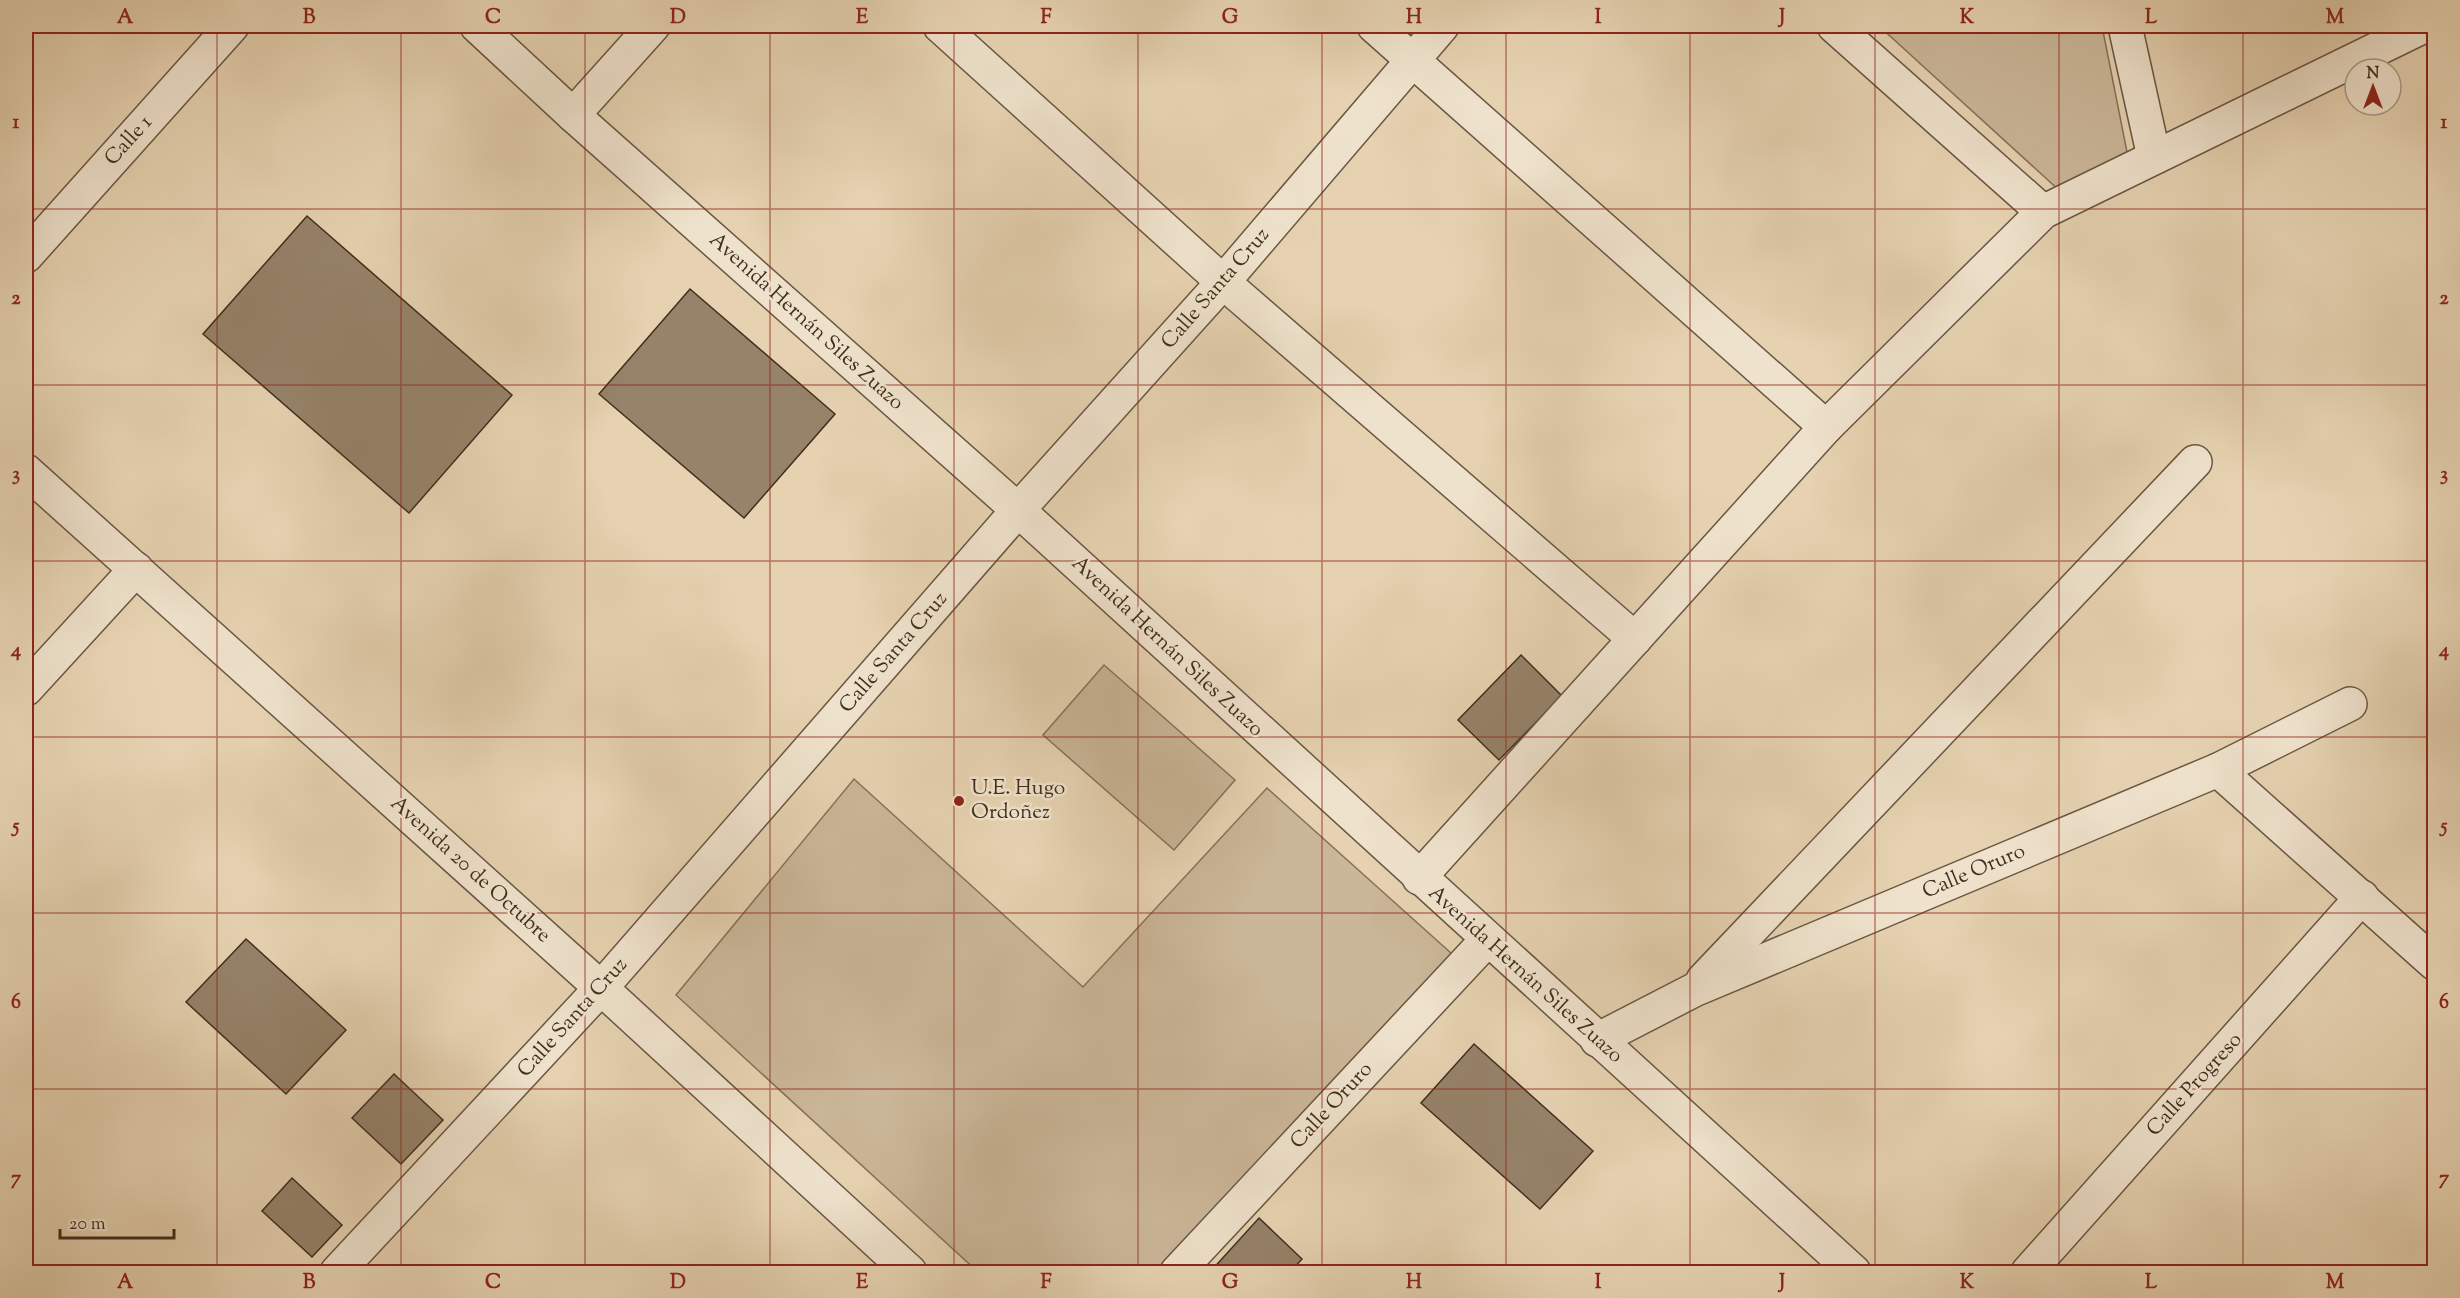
<svg xmlns="http://www.w3.org/2000/svg" width="2460" height="1298" font-family="'Sorts Mill Goudy',serif">
<style>
.green{fill:#cab698;stroke:#85725b;stroke-width:1.5}
.building{fill:#96836a;stroke:#402e1e;stroke-width:1.5}
.lines{fill:none;stroke-linecap:round;stroke-linejoin:round}
.minor-casing{stroke:#6a5743;stroke-width:36}
.minor{stroke:#efe2cc;stroke-width:33}
.grid{fill:none;stroke:#8f2418;stroke-width:1.5;stroke-opacity:0.55}
.poi-dot{fill:#8f2418;stroke:#efe2cc;stroke-width:2}
.labels{text-anchor:middle;dominant-baseline:central;stroke-width:5;stroke-linejoin:round;paint-order:stroke}
.street-label{font-size:21px;fill:#402e1e;stroke:#efe2cc}
.poi-label{font-size:21px;fill:#402e1e;stroke:#efe2cc;text-anchor:start}
.neatline{fill:none;stroke:#8f2418;stroke-width:2}
.grid-label{font-size:20px;text-anchor:middle;font-weight:bold;fill:#8f2418}
</style>
<rect width="100%" height="100%" fill="#e6d2b1"/>
<filter id="stains"><feTurbulence type="fractalNoise" baseFrequency=".00333" numOctaves="4"/><feColorMatrix values="0 0 0 0 .2 0 0 0 0 .09 0 0 0 0 .02 0 0 0 .5 -.17"/></filter>
<radialGradient id="worn" r=".72"><stop offset=".6" stop-color="#630" stop-opacity="0"/><stop offset="1" stop-color="#630" stop-opacity=".3"/></radialGradient>
<g class="green">
<path d="M1879 26H2102L2127 152 2061 192Z"/>
<path d="M1104 665 1235 780 1174 850 1043 735Z"/>
<path d="M854 779 1083 987 1267 788 1461 962 1164 1272H978L676 995Z"/>
</g>
<g class="building">
<path d="M307 216 512 395 409 513 203 334Z"/>
<path d="M690 289 835 414 744 518 599 394Z"/>
<path d="M1521 655 1562 696 1499 760 1458 720Z"/>
<path d="M246 939 346 1030 286 1094 186 1002Z"/>
<path d="M1474 1044 1593 1151 1540 1209 1421 1103Z"/>
<path d="M394 1074 443 1120 401 1164 352 1118Z"/>
<path d="M292 1178 342 1225 312 1257 262 1211Z"/>
<path d="M1259 1218 1302 1259 1290 1272H1210Z"/>
</g>
<g class="lines">
<defs>
<g id="minor">
<path d="M477 26 573 115 1018 510 1854 1272"/>
<path d="M940 26 1223 282 1635 639"/>
<path d="M1374 26 1826 427"/>
<path d="M1834 26 2043 212"/>
<path d="M2125 26 2154 157"/>
<path d="M573 115 653 26"/>
<path d="M26 256 232 26"/>
<path d="M26 471 601 988 910 1272"/>
<path d="M26 689 136 569"/>
<path d="M2218 770 2434 963"/>
<path d="M1419 878 1826 427 2043 212 2424 26"/>
<path d="M1703 980 2195 462"/>
<path d="M1597 1040 1694 990 2218 770 2350 704"/>
<path d="M337 1272 601 988 1018 510 1223 282 1442 26"/>
<path d="M1177 1272 1487 940"/>
<path d="M2028 1272 2362 897"/>
</g>
</defs>
<use href="#minor" class="minor-casing"/>
<use href="#minor" class="minor"/>
</g>
<path class="grid" d="M217 26V1272M401 26V1272M585 26V1272M770 26V1272M954 26V1272M1138 26V1272M1322 26V1272M1506 26V1272M1690 26V1272M1875 26V1272M2059 26V1272M2243 26V1272M26 209H2434M26 385H2434M26 561H2434M26 737H2434M26 913H2434M26 1089H2434"/>
<circle class="poi-dot" cx="959" cy="801" r="6"/>
<g class="labels">
<g class="street-label">
<text transform="translate(129 141) rotate(-48)">Calle 1</text>
<text transform="translate(1216 289) rotate(-49)">Calle Santa Cruz</text>
<text transform="translate(806 322) rotate(42)">Avenida Hernán Siles Zuazo</text>
<text transform="translate(1167 647) rotate(43)">Avenida Hernán Siles Zuazo</text>
<text transform="translate(894 653) rotate(-49)">Calle Santa Cruz</text>
<text transform="translate(470 870) rotate(42)">Avenida 20 de Octubre</text>
<text transform="translate(1974 872) rotate(-23)">Calle Oruro</text>
<text transform="translate(1525 975) rotate(42)">Avenida Hernán Siles Zuazo</text>
<text transform="translate(573 1018) rotate(-48)">Calle Santa Cruz</text>
<text transform="translate(2195 1085) rotate(-48)">Calle Progreso</text>
<text transform="translate(1332 1106) rotate(-47)">Calle Oruro</text>
</g>
<g class="poi-label">
<text x="971" y="789">U.E. Hugo<tspan x="971" dy="24">Ordoñez</tspan></text>
</g>
</g>
<rect width="2460" height="1298" fill="none" stroke="#e6d2b1" stroke-width="66"/>
<g transform="translate(2373 87)"><circle r="28" fill="#efe2cc" stroke="#a99a86" stroke-width="1.5"/>
<path d="M0-4.5L10 22L0 15L-10 22Z" fill="#8f2418"/>
<text y="-9" font-size="16" font-weight="bold" text-anchor="middle" fill="#402e1e">N</text>
</g>
<path d="M60 1229v9h114v-9" fill="none" stroke="#402e1e" stroke-width="3"/>
<text x="69" y="1229" font-size="18" fill="#402e1e" stroke="#efe2cc" stroke-width="4.5" paint-order="stroke">20 m</text>
<rect x="33" y="33" width="2394" height="1232" class="neatline"/>
<g class="grid-label">
<text x="125" y="23">A</text>
<text x="309" y="23">B</text>
<text x="493" y="23">C</text>
<text x="678" y="23">D</text>
<text x="862" y="23">E</text>
<text x="1046" y="23">F</text>
<text x="1230" y="23">G</text>
<text x="1414" y="23">H</text>
<text x="1598" y="23">I</text>
<text x="1782" y="23">J</text>
<text x="1967" y="23">K</text>
<text x="2151" y="23">L</text>
<text x="2335" y="23">M</text>
<text x="16" y="128">1</text>
<text x="2444" y="128">1</text>
<text x="16" y="304">2</text>
<text x="2444" y="304">2</text>
<text x="16" y="480">3</text>
<text x="2444" y="480">3</text>
<text x="16" y="656">4</text>
<text x="2444" y="656">4</text>
<text x="16" y="832">5</text>
<text x="2444" y="832">5</text>
<text x="16" y="1008">6</text>
<text x="2444" y="1008">6</text>
<text x="16" y="1184">7</text>
<text x="2444" y="1184">7</text>
<text x="125" y="1288">A</text>
<text x="309" y="1288">B</text>
<text x="493" y="1288">C</text>
<text x="678" y="1288">D</text>
<text x="862" y="1288">E</text>
<text x="1046" y="1288">F</text>
<text x="1230" y="1288">G</text>
<text x="1414" y="1288">H</text>
<text x="1598" y="1288">I</text>
<text x="1782" y="1288">J</text>
<text x="1967" y="1288">K</text>
<text x="2151" y="1288">L</text>
<text x="2335" y="1288">M</text>
</g>
<rect width="100%" height="100%" filter="url(#stains)"/>
<rect width="100%" height="100%" fill="url(#worn)"/>
</svg>
